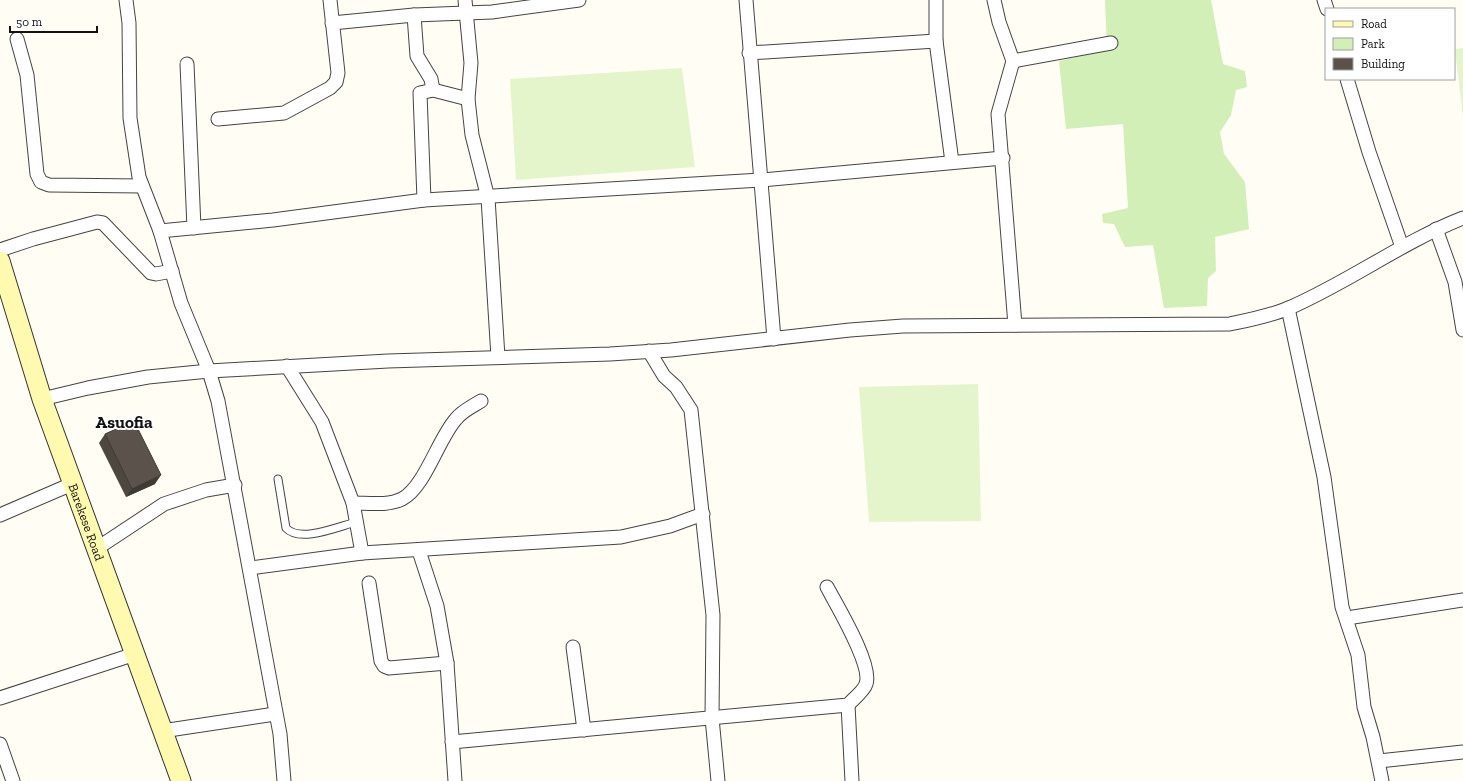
<svg xmlns="http://www.w3.org/2000/svg" width="1463" height="781" font-family="'Zilla Slab',serif">
<style>
.green{fill:#d2efb8}
.pitch{fill:#e5f5cb}
.lines{fill:none;stroke-linecap:round;stroke-linejoin:round}
.lane-casing{stroke:#444;stroke-width:9}
.street-casing{stroke:#444;stroke-width:15}
.secondary-casing{stroke:#333;stroke-width:21}
.lane{stroke:#fff;stroke-width:7}
.street{stroke:#fff;stroke-width:13}
.secondary{stroke:#fffaaf;stroke-width:19}
.wall{fill:#4e4740}
.shaded-wall{fill:#403934}
.building{fill:#5b524b;stroke:#403934}
.labels{text-anchor:middle;dominant-baseline:central;stroke-width:4;stroke-linejoin:round;paint-order:stroke}
.street-label{font-size:13px;fill:#111;stroke:#fff}
.district-label{font-size:17px;font-weight:bold;fill:#111;stroke:#fff}
</style>
<rect width="100%" height="100%" fill="#fffdf4"/>
<path class="green" d="M1105 0H1211L1223 64 1245 71 1247 87 1236 90 1231 115 1220 132 1224 154 1245 182 1249 229 1215 237 1216 271 1208 278 1207 306 1164 308 1153 245 1125 247 1114 224 1103 223 1102 214 1128 208 1123 124 1066 129 1059 61 1107 50Z"/>
<g class="pitch">
<path d="M1463 48V118L1455 49Z"/>
<path d="M682 68 695 167 516 180 510 79Z"/>
<path d="M978 384 981 521 869 522 859 387Z"/>
</g>
<g class="lines">
<defs>
<path id="lane" d="M278 479 286 528C300 543 337 527 356 522"/>
<g id="street">
<path d="M126 0 129 23 130 118 139 177 160 231 181 303 209 371 218 401 280 734 284 781"/>
<path d="M465 0 471 63 468 99 472 135 488 198 498 357"/>
<path d="M746 0 774 339"/>
<path d="M936 0V41L952 162"/>
<path d="M994 0 999 22 1013 61 1111 43"/>
<path d="M1324 0 1327 9"/>
<path d="M414 15 417 56 431 79 433 90"/>
<path d="M332 23 414 15 492 12 579 0"/>
<path d="M17 39 27 75 37 174 41 182 49 185 142 186"/>
<path d="M749 53 936 41"/>
<path d="M1013 61 998 114 1015 325"/>
<path d="M187 64 194 228"/>
<path d="M1347 79 1369 152 1402 247"/>
<path d="M218 119 284 113 330 88 336 82 338 73 330 0"/>
<path d="M424 200 420 93 433 90 468 99"/>
<path d="M1436 229 1455 282 1463 330"/>
<path d="M160 231 273 220 424 200 761 180 1003 158"/>
<path d="M0 250 33 239 97 222 103 223 151 273 156 274 172 271"/>
<path d="M1288 308 1324 477 1342 607 1358 655 1364 707 1373 737 1382 781"/>
<path d="M649 351 664 376 676 387 691 410 713 615 712 718 718 781"/>
<path d="M287 366 322 422 353 503 362 553"/>
<path d="M42 399 88 388 148 377 209 371 388 361 610 354 671 350 850 330 903 326 1230 324C1249 320 1270 316 1289 308 1349 282 1402 242 1463 218"/>
<path d="M353 503C368 503 388 506 402 499 425 487 438 439 456 419 462 411 473 406 481 401"/>
<path d="M0 515 72 484"/>
<path d="M96 549 164 504 206 490 235 485"/>
<path d="M419 551 437 606 447 663 455 781"/>
<path d="M250 568 362 553 621 537 670 526 703 514"/>
<path d="M369 583 381 661 384 666 389 668 447 663"/>
<path d="M1347 618 1463 600"/>
<path d="M573 647 584 730"/>
<path d="M0 698 135 654"/>
<path d="M848 705 852 781"/>
<path d="M162 731 275 714"/>
<path d="M452 742 848 705C853 699 864 691 866 684 873 665 837 606 827 587"/>
<path d="M0 744 13 781"/>
<path d="M1379 761 1463 752"/>
</g>
<g id="secondary">
<path id="s1" d="M0 261 42 399 181 781"/>
</g>
</defs>
<use href="#lane" class="lane-casing"/>
<use href="#street" class="street-casing"/>
<use href="#secondary" class="secondary-casing"/>
<use href="#lane" class="lane"/>
<use href="#street" class="street"/>
<use href="#secondary" class="secondary"/>
</g>
<path class="wall" d="M105 434 155 484 126 497 99 443Z"/>
<path class="shaded-wall" d="M161 475 155 484 126 497 132 489Z"/>
<path class="building" d="M134 421 161 475 132 489 105 434Z"/>
<g class="labels">
<g class="street-label">
<text stroke="none"><textPath href="#s1" startOffset="275">Barekese Road</textPath></text>
</g>
<g class="district-label">
<text x="124" y="422">Asuofia</text>
</g>
</g>
<rect x="1325" y="8" width="130" height="72" fill="#ffffff" stroke="#a0a0a0"/>
<rect x="1333" y="21" width="20" height="6" fill="#fffaaf" stroke="#a0a0a0"/>
<text x="1361" y="28" font-size="12" fill="#111111">Road</text>
<rect x="1333" y="38" width="20" height="12" fill="#d2efb8" stroke="#a0a0a0"/>
<text x="1361" y="48" font-size="12" fill="#111111">Park</text>
<rect x="1333" y="58" width="20" height="12" fill="#5b524b" stroke="#a0a0a0"/>
<text x="1361" y="68" font-size="12" fill="#111111">Building</text>
<path d="M10 26v6h87v-6" fill="none" stroke="#111111" stroke-width="2"/>
<text x="16" y="26" font-size="12" fill="#111111" stroke="#ffffff" stroke-width="3" paint-order="stroke">50 m</text>
</svg>
